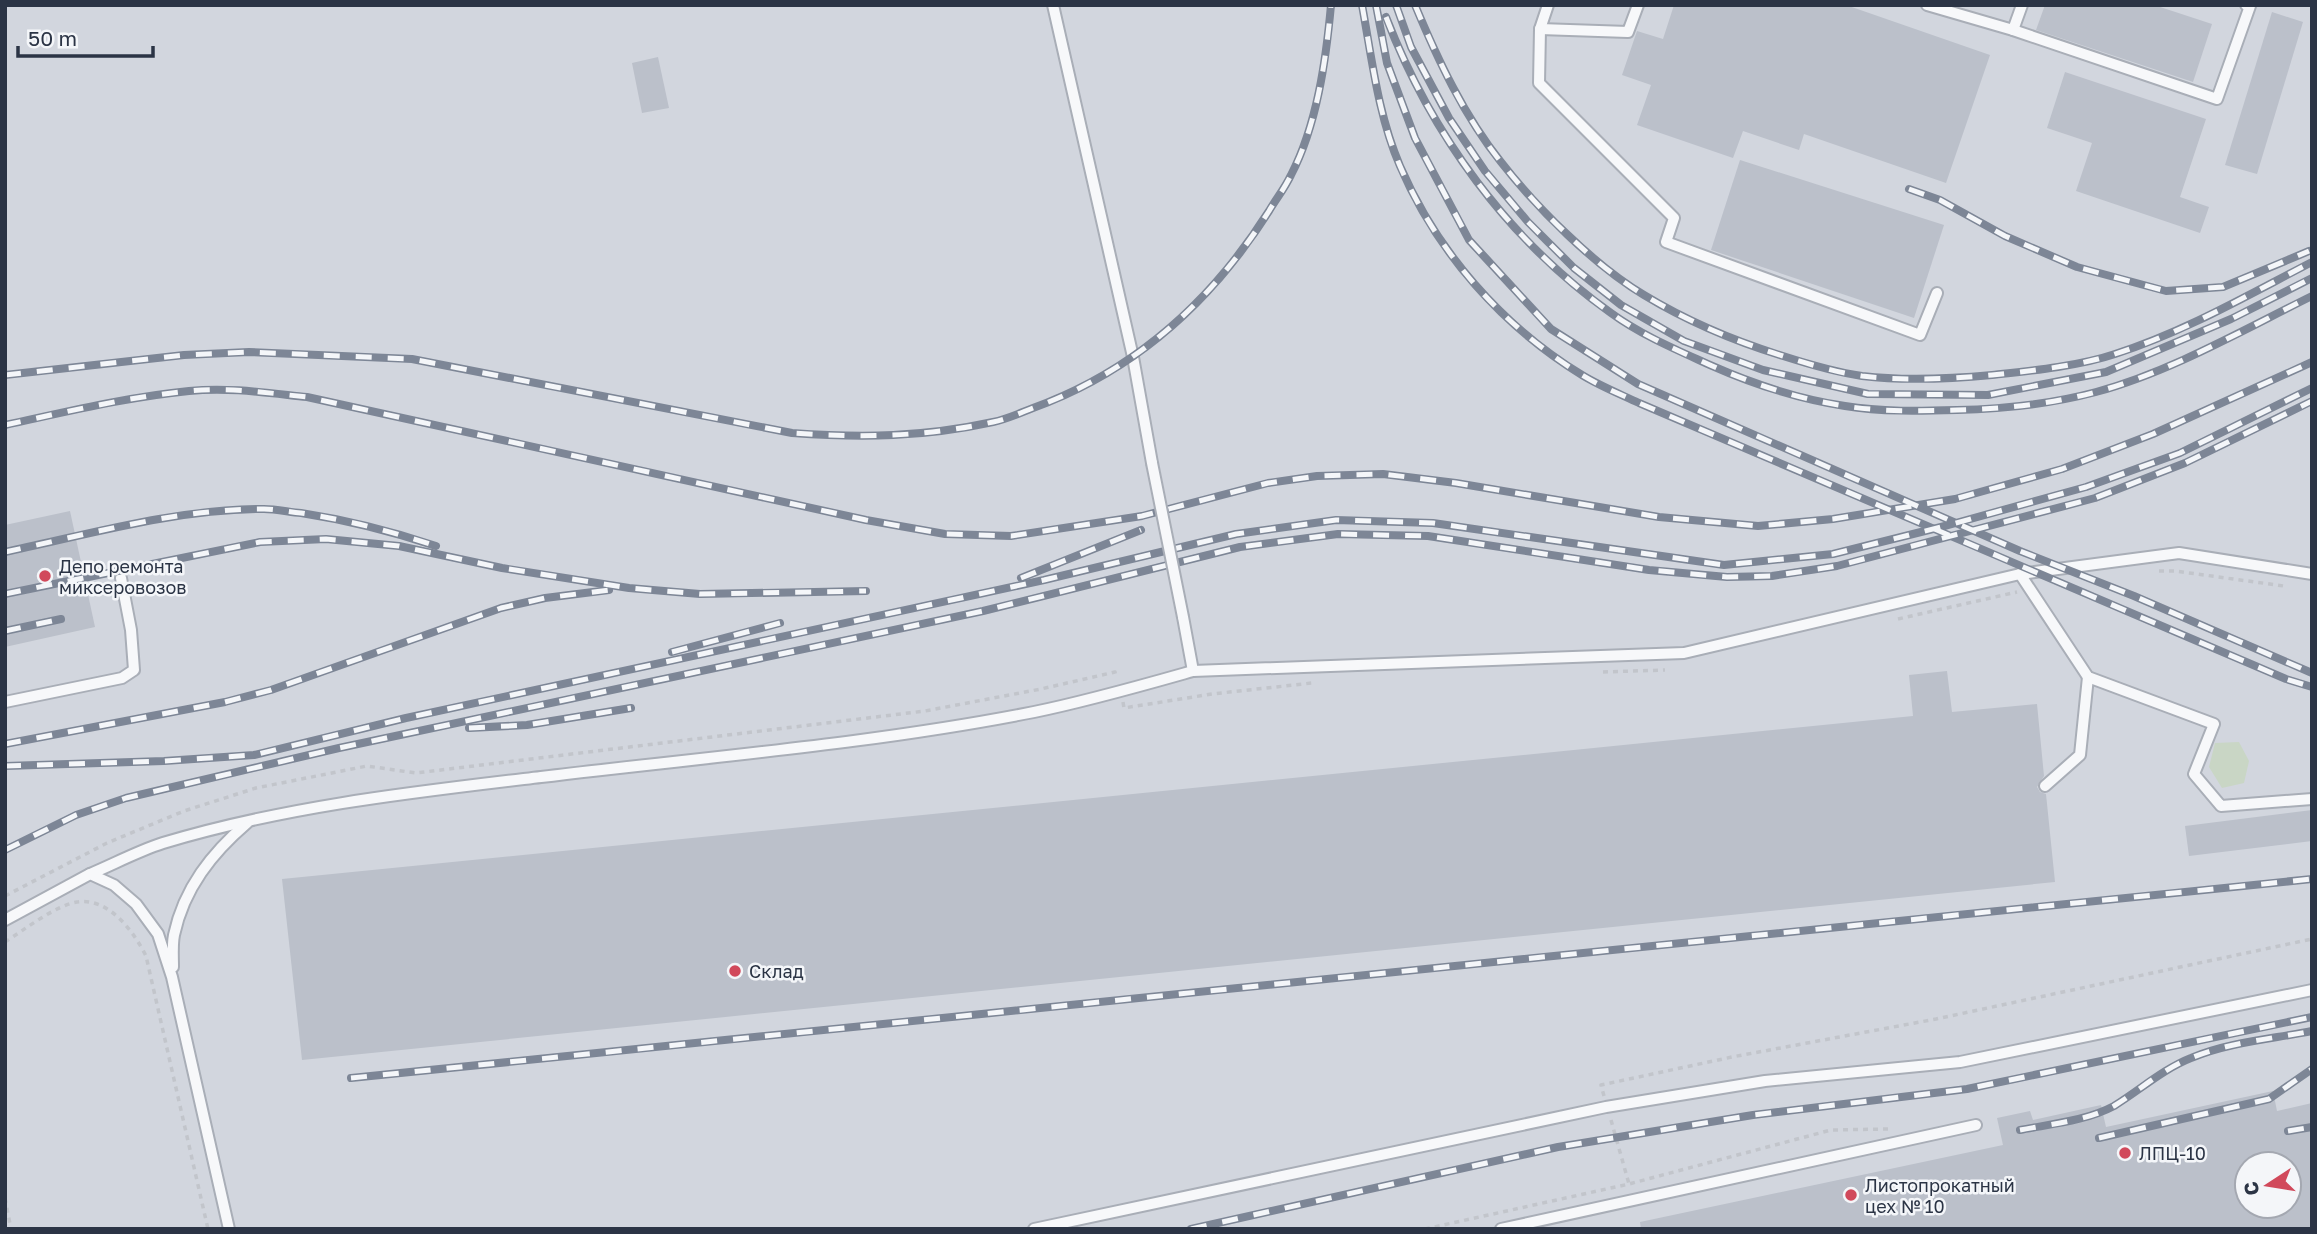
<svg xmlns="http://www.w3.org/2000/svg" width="2317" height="1234" font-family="'Golos Text',sans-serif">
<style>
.built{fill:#d2d6de;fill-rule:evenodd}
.green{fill:#c9d6c5}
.building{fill:#bbc0ca;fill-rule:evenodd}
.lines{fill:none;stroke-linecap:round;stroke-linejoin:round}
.lane-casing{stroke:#a9aeb7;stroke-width:14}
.path{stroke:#c2c5cb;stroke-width:3.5;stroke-dasharray:5 5;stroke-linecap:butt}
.lane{stroke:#f7f8fa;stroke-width:10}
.rail-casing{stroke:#7d8696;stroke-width:8}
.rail{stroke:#f4f6f9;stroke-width:5;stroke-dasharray:16;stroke-linecap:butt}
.lane-bridge-casing{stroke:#a9aeb7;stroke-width:14;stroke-linecap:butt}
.lane-bridge{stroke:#f7f8fa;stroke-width:10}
.poi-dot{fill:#d1495b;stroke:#f4f6f9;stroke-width:2.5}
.labels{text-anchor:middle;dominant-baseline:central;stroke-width:5;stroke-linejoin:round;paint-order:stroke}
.poi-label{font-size:18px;fill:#2b3445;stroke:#f4f6f9;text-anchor:start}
</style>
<rect width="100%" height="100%" fill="#e4e7ec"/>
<path class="built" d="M5 5H2312V1229H5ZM2247 1164H2289V1206H2247Z"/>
<path class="green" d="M2239 742 2249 761 2244 783 2222 788 2209 767 2215 743Z"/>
<g class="building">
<path d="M1674 5H1846L1990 55 1946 183 1804 134 1799 150 1743 131 1733 158 1637 125 1651 85 1622 75 1637 31 1663 39Z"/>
<path d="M2045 5H2154L2212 24 2193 82 2036 30Z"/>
<path d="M2272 12 2303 22 2257 174 2225 165Z"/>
<path d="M658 57 669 108 642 113 632 63Z"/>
<path d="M2065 72 2206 119 2180 197 2209 207 2200 233 2076 191 2092 143 2047 128Z"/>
<path d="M1740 160 1944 225 1914 318 1711 250Z"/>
<path d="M70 511 95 627 5 647V525Z"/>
<path d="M1947 671 1952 712 2037 704 2044 776 2037 787 2040 792 2046 794 2055 882 302 1060 282 879 1913 716 1909 675Z"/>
<path d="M2312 810V841L2189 856 2185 826Z"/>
<path d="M2273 1091 2277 1111 2312 1103V1229H1641L1640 1222 2003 1145 1997 1118 2030 1111 2033 1120 2101 1105 2106 1127ZM2247 1164H2289V1206H2247Z"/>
</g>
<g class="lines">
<defs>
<g id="lane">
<path d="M1053 5 1133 357 1152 463"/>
<path d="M1548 5 1540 29 1539 83 1674 218 1666 242 1920 335 1937 293"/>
<path d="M1927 5 2013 30 2217 99 2250 6 2246 5"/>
<path d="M1540 29 1628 32 1638 5"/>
<path d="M2013 30 2022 5"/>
<path d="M2020 574 2088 677 2214 724 2194 774 2221 806 2312 799"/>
<path d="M1183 617 1193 671"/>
<path d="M5 702 122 678 134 670 131 630 121 578"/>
<path d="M2045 786 2080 755 2088 677"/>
<path d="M90 874C114 864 138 851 163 843 286 806 414 792 541 777 705 757 872 744 1034 712 1088 701 1140 686 1193 671L1684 653 2020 574 2179 553 2312 574"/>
<path d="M5 920 90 874 114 885 136 904 158 934 172 977 229 1229"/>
<path d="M173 967C173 957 172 945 174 935 184 888 212 853 247 823"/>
<path d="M1034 1229 1606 1107 1765 1081 1960 1062 2312 990"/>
<path d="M1501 1229 1976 1125"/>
</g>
</defs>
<use href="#lane" class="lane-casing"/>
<g class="path">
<path d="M2159 571H2175L2284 586"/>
<path d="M1898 619 2017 592"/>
<path d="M1603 672 1665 670"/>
<path d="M1123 702 1124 708 1212 694 1312 683"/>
<path d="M5 896 107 843 184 811 256 788 367 766 416 773 925 711 1041 689 1115 672 1116 678"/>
<path d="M5 942C24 930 56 905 77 902 109 897 134 932 146 956L208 1229"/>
<path d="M1604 1096 1601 1085 1732 1057 1936 1019 2312 939"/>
<path d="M1611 1120 1629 1184"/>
<path d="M5 1198 11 1229"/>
<path d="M1425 1229 1629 1184 1831 1130 1888 1129"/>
</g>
<use href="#lane" class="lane"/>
<defs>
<g id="rail">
<path d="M1362 5C1372 59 1378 115 1400 166 1437 252 1502 326 1582 375 1600 386 1620 394 1639 403L2286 679 2312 687"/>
<path d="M1376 5 1387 63 1415 138 1469 240 1551 329 1638 384 2020 551 2134 596 2312 673"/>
<path d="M1396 5 1411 47 1449 118 1485 171 1528 222 1574 268 1621 305 1684 341 1763 370 1868 394 1988 395 2106 372 2231 319 2312 278"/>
<path d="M1415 5C1438 60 1464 116 1501 162 1536 207 1595 266 1644 295 1687 321 1734 341 1783 356 1808 364 1835 372 1862 376 1905 381 1949 379 1992 375 2029 371 2080 366 2115 354 2184 332 2248 295 2312 262"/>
<path d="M1386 17C1431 134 1508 240 1611 313 1641 335 1677 350 1710 365 1753 384 1798 399 1845 406 1881 412 1920 411 1957 410 2003 409 2051 404 2096 392 2170 372 2243 330 2312 296"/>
<path d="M1909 189 1940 200 2005 236 2077 267 2166 291 2223 287 2309 251"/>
<path d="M5 375 184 355 249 352 412 359 792 433C863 438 924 437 993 422 1007 419 1020 413 1033 408 1135 371 1212 301 1269 211 1276 199 1285 188 1291 175 1317 125 1326 60 1331 5"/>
<path d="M5 425C66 412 127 397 189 391 229 387 268 393 307 397L866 520 945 534 1011 536 1142 516 1268 483 1317 476 1383 474 1456 483 1659 517 1758 526 1833 519 1955 499 2062 469 2153 434 2312 362"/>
<path d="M5 552C90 534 176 509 264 509 276 509 289 512 301 513 347 520 391 531 436 546"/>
<path d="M1021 578 1141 530"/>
<path d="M5 594 260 542 326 539 399 546 502 568 629 588 700 594 866 591"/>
<path d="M5 631 61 619"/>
<path d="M672 652 780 623"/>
<path d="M469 728 527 725 631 708"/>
<path d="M5 744 225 702 271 690 501 608 545 598 609 590"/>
<path d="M5 766 164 761 254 755 406 718 1044 580 1236 534 1336 520 1433 523 1724 565 1833 554 1945 526 2086 487 2180 453 2312 388"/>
<path d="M5 850 76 815 126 798 339 748 983 611 1240 547 1338 534 1428 536 1649 570 1727 577 1772 576 1837 566 2095 498 2185 463 2312 401"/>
<path d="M351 1078 2312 879"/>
<path d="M2020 1130C2051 1124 2086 1121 2114 1106 2140 1090 2163 1069 2191 1058 2229 1042 2272 1039 2312 1031"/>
<path d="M2288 1131 2312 1127"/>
<path d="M2099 1138 2269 1099 2312 1069"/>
<path d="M1191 1229 1558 1147 1753 1115 1967 1089 2312 1017"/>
</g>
</defs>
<use href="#rail" class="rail-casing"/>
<use href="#rail" class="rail"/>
<defs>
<path id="lane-bridge" d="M1152 463 1183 617"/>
</defs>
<use href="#lane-bridge" class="lane-bridge-casing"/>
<use href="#lane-bridge" class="lane-bridge"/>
</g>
<g class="poi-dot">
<circle cx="45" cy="576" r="7"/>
<circle cx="735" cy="971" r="7"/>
<circle cx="2125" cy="1153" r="7"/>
<circle cx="1851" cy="1195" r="7"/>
</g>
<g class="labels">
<g class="poi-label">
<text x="59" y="566">Депо ремонта<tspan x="59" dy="21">миксеровозов</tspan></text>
<text x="749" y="971">Склад</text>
<text x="2139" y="1153">ЛПЦ-10</text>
<text x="1865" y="1185">Листопрокатный<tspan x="1865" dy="21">цех № 10</tspan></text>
</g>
</g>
<rect width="2317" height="1234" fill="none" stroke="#2b3445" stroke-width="14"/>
<g transform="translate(2268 1185) rotate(258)"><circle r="33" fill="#f4f6f9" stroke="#a4a8b1" stroke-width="2"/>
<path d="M0-5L12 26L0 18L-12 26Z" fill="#d1495b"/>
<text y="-10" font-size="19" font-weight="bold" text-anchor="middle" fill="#2b3445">С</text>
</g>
<path d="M18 46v10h135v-10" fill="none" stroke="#2b3445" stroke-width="3.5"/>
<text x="28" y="46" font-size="21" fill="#2b3445" stroke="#f4f6f9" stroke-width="5" paint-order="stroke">50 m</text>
</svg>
